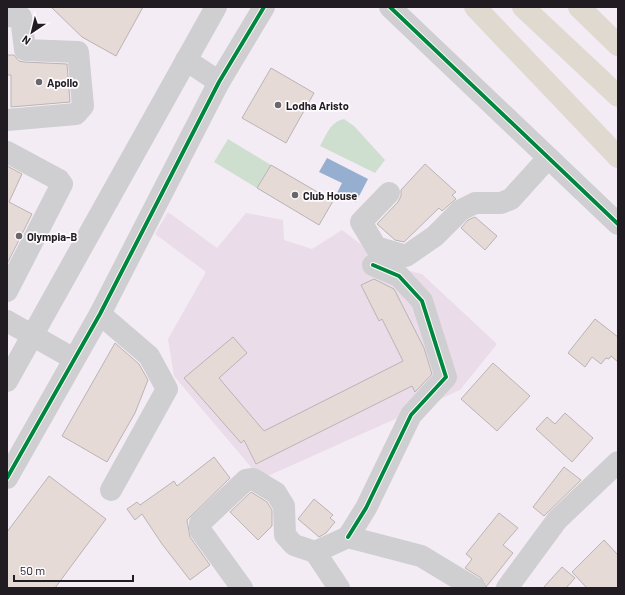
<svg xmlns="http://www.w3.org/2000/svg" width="625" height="595" font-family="Barlow,sans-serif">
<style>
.education{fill:#eadce8}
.green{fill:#cfdfcf}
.water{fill:#96aecf}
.building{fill:#e5dad5;stroke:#bab4b5}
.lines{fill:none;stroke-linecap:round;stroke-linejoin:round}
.minor{stroke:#cfced0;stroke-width:22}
.highway{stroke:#e0d9d0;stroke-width:22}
.cycleway-casing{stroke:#fdfafd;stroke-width:6}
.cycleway{stroke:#00873e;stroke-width:4}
.poi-dot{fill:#6b656c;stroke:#fdfafd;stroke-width:1.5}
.labels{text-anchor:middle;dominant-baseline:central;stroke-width:3.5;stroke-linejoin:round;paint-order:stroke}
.poi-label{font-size:11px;font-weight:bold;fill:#211c22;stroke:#fdfafd;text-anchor:start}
</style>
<rect width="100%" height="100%" fill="#f4ecf5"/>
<path class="education" d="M168 212 217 248 246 213 283 220 284 240 312 249 342 230 390 266 422 274 497 344 460 390 261 479 174 376 168 339 206 272 155 234Z"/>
<g class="green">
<path d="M344 119 354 126 385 160 375 173 320 146C327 134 330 122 344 119Z"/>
<path d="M228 139 271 165 257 188 214 162Z"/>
</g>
<path class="water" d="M327 158 368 179 356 202 337 193 342 183 319 172Z"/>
<g class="building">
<path d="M51 7H143L116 56 82 37Z"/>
<path d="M7 55H14L19 61 24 62 67 64 70 102 11 107V75H7Z"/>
<path d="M271 68 314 93 286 143 242 118Z"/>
<path d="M425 164 456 192 452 195 456 199 442 211 439 208 404 242 395 240 377 224 398 202 401 196V190Z"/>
<path d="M271 165 333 201 319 225 257 188Z"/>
<path d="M7 166 22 174 9 202 32 214 7 264Z"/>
<path d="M475 217 497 236 485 250 461 228 468 220Z"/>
<path d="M374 279 394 289 424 348 432 374 415 392 412 386 256 464 244 440 241 443 184 378 233 337 247 353 219 378 264 431 403 361 382 319 379 321 361 285Z"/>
<path d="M595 319 618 337V362L611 356 609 359 606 358 601 364 592 357 585 367 568 353Z"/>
<path d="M115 343 139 364 148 380 135 413 107 462 62 436Z"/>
<path d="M493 363 530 396 497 431 461 399Z"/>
<path d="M565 413 593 438 572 462 536 429 547 417 555 424Z"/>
<path d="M214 457 230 478 187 520 190 537 210 565 190 580 162 544 142 514 135 520 127 509 137 502 140 505 174 481 177 486Z"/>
<path d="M564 467 581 480 544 516 533 507Z"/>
<path d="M49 476 106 519 55 588H7V532Z"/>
<path d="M251 492 267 502 272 510V526L258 540 230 512Z"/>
<path d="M314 499 333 515 330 518 335 522 326 533 319 537 298 519Z"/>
<path d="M499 513 518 528 503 545 513 553 486 587 481 578 465 568 472 559 466 554Z"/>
<path d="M604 540 618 555V588H587L572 572Z"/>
<path d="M562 567 575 578 566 588H543Z"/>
</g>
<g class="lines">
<g class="minor">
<path d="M390 7 618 224"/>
<path d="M7 16 21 17 25 50 78 52 83 106 76 114 7 120"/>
<path d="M186 60 219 82"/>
<path d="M7 152 59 180 62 184 7 291"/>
<path d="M389 193 361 222 376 247 406 256 435 236 461 210 475 203H501L511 199 548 158"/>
<path d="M100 314 149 356 167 389 111 490"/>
<path d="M7 321 74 359"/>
<path d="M7 381 216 7"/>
<path d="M7 478 100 314 219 82 264 7"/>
<path d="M348 537 366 508 411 415 446 377 422 301 399 276 373 265"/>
<path d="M315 552 348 537 421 556 474 588"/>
<path d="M242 588 200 530V523L246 480 253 479 276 493 284 506 285 535 294 545 315 552 339 588"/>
<path d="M507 588 557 520 618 462"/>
</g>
<g class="highway">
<path d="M475 7 618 157"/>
<path d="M523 7 618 96"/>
<path d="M579 7 618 45"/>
</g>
<defs>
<g id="cycleway">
<path d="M390 7 618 224"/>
<path d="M7 478 100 314 219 82 264 7"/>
<path d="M348 537 366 508 411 415 446 377 422 301 399 276 373 265"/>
</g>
</defs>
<use href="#cycleway" class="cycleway-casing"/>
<use href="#cycleway" class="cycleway"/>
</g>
<g class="poi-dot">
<circle cx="39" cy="82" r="4"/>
<circle cx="278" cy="105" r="4"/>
<circle cx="295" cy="195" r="4"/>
<circle cx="19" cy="236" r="4"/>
</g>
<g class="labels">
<g class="poi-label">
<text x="47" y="82">Apollo</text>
<text x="286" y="105">Lodha Aristo</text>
<text x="303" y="195">Club House</text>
<text x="27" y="236">Olympia-B</text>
</g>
</g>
<rect width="625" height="595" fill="none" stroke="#211c22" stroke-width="16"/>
<g transform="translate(32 32) rotate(215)" stroke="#fdfafd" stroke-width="3" paint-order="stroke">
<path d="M0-3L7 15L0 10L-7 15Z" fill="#211c22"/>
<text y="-6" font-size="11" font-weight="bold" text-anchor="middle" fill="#211c22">N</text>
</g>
<path d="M14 575v6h119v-6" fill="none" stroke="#211c22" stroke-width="2"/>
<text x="20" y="575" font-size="12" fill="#211c22" stroke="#fdfafd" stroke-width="3" paint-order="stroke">50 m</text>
</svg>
